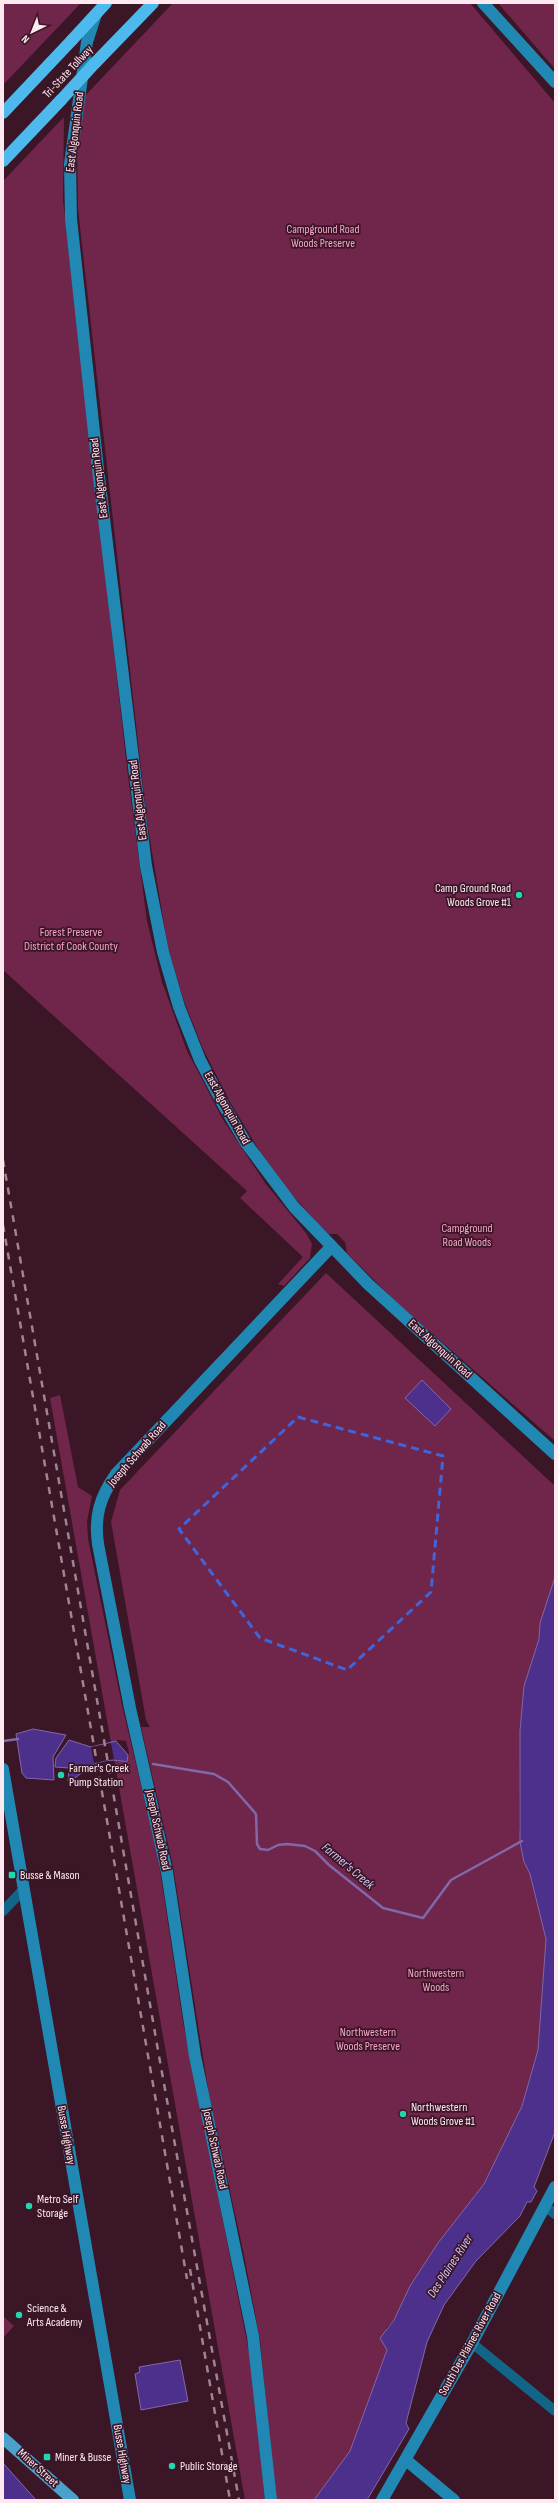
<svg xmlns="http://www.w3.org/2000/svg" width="558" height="2503" font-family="'Sofia Sans Condensed',sans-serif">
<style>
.green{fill:#70254a}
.water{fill:#4c308c;stroke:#8168aa}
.pier{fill:#3a1627}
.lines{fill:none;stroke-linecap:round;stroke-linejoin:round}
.stream{stroke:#8168aa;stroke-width:2.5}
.street{stroke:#136588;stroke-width:10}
.secondary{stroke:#2188b4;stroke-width:12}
.primary{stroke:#4aa1cb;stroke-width:12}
.highway{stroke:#4db9ed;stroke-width:12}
.rail{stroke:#a08490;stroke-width:2.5;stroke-dasharray:7 7;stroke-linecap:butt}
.highway-bridge{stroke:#4db9ed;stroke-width:12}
.marked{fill:none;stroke:#3f65dc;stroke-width:3;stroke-dasharray:8 5;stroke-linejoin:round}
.poi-dot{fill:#25d5ae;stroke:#3a1627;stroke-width:1.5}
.labels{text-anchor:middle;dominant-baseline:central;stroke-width:3.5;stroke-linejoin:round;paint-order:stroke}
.street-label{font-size:12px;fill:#fee9f1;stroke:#3a1627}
.park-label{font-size:12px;fill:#f6a5c7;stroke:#3a1627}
.poi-label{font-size:12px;fill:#fee9f1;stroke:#3a1627;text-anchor:start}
.water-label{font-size:13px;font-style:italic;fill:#cec6f8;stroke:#3a1627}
</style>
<rect width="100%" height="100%" fill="#3a1627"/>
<g class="green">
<path d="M3 3H81L3 85Z"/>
<path d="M173 3H470L555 103V1441L396 1302 347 1253 345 1242 337 1234H329L320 1226 288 1190 262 1155 230 1102 203 1049 184 1001 168 948 147 822 78 209 77 145 83 98Z"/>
<path d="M498 3H555V69Z"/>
<path d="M64 117 63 200 128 776 147 921 162 982 187 1051 202 1079 222 1118 265 1183 306 1233 312 1244 310 1258 284 1286 278 1284 303 1257 240 1198 247 1191 3 970V181Z"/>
<path d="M326 1273 555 1486V1577L540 1623 539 1639 524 1686 520 1731 519 1827 524 1862 530 1874 546 1939 538 2050 522 2106 484 2184 438 2243 411 2286 394 2320 386 2328 387 2350 350 2451 314 2500H276L260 2340 244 2255 209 2095 173 1866 141 1727H150L146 1720 111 1522 120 1490Z"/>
<path d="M60 1395 78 1487 92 1496 87 1521 88 1539 122 1705 158 1857 183 2022 251 2362 265 2500H245L114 1759 127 1762 129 1753 126 1741 118 1740 111 1743 50 1398Z"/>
<path d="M3 2316 14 2326 3 2338Z"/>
</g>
<g class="water">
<path d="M422 1380 451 1409 435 1426 405 1398Z"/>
<path d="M555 1577V2132L534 2187 537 2191 531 2202H527L520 2216 476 2261 444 2305 427 2342 406 2423 409 2429 367 2500H314L350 2451 387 2350 380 2338 394 2320 410 2286 438 2243 484 2184 522 2106 538 2050 546 1939 530 1874 524 1862 520 1842V1731L524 1686 539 1639 540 1623Z"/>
<path d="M33 1729 66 1735 53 1757 54 1780 26 1778 22 1773 16 1734Z"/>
<path d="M69 1740 91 1747 116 1741 128 1755 127 1762C100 1756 91 1766 71 1781H68L69 1768 55 1767 56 1758Z"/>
<path d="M180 2360 188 2401 141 2410 135 2374 140 2372 139 2367Z"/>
<path d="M3 2463 36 2500H3Z"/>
</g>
<path class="pier" d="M111 1743 114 1759 94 1763 91 1747Z"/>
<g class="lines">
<g class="stream">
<path d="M3 1741 18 1739"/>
<path d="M153 1764 214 1774 228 1782 256 1814 257 1844 260 1849 268 1850 278 1845 287 1844 305 1846 315 1851 329 1865 383 1908 423 1918 451 1880 522 1841"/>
</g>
<g class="street">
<path d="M3 1911 23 1890"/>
<path d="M546 2207 555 2214"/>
<path d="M472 2343 555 2411"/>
</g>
<g class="secondary">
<path d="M483 3 555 82"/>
<path d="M96 14 87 42 70 164 71 219 98 469 146 866 163 952 179 1007 200 1060 224 1106 246 1143 294 1207 368 1284 555 1454"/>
<path d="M3 1769 130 2500"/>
<path d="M406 2460 454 2500"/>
<path d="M271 2500 253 2336 195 2056 167 1872 130 1708 98 1544C94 1516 100 1497 116 1474L331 1247"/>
<path d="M382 2500 472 2343 555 2187"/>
</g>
<path class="primary" d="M3 2438 73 2500"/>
<g class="highway">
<path d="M95 63 153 3"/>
<path d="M3 113 72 40"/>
<path d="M3 161 61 100"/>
</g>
<g class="rail">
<path d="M3 1160 159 2056 239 2500"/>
<path d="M3 1225 187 2279"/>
<path d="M190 2269 230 2500"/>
</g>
<g class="highway-bridge">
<path d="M72 40 106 3"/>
<path d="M61 100 95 63"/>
</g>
</g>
<path class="marked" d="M298 1417 443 1456 431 1592 347 1670 260 1638 179 1529Z"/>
<g class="poi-dot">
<circle cx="519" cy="895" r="4"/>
<circle cx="61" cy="1775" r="4"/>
<rect x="8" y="1871" width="8" height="8" rx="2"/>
<circle cx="403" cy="2114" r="4"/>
<circle cx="29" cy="2206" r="4"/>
<circle cx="19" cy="2315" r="4"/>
<rect x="43" y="2453" width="8" height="8" rx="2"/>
<circle cx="172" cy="2466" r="4"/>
</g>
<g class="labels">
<g class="street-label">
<text transform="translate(68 72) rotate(-47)">Tri-State Tollway</text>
<text transform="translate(75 132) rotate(-83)">East Algonquin Road</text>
<text transform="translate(99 478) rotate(-97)">East Algonquin Road</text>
<text transform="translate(138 800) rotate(-97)">East Algonquin Road</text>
<text transform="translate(227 1108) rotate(61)">East Algonquin Road</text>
<text transform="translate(440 1349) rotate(42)">East Algonquin Road</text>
<text transform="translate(137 1454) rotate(-49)">Joseph Schwab Road</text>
<text transform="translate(158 1830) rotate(78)">Joseph Schwab Road</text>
<text transform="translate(66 2135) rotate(80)">Busse Highway</text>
<text transform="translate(215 2149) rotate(78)">Joseph Schwab Road</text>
<text transform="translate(470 2344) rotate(-61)">South Des Plaines River Road</text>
<text transform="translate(122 2454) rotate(80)">Busse Highway</text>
<text transform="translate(38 2468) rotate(42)">Miner Street</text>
</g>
<g class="park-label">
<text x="323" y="229">Campground Road<tspan x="323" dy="14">Woods Preserve</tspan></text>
<text x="71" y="932">Forest Preserve<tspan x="71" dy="14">District of Cook County</tspan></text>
<text x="467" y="1228">Campground<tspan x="467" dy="14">Road Woods</tspan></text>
<text x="436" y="1973">Northwestern<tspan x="436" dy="14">Woods</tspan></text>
<text x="368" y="2032">Northwestern<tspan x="368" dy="14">Woods Preserve</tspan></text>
</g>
<g class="poi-label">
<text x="511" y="888" text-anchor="end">Camp Ground Road<tspan x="511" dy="14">Woods Grove #1</tspan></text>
<text x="69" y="1768">Farmer's Creek<tspan x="69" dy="14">Pump Station</tspan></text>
<text x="20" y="1875">Busse &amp; Mason</text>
<text x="411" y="2107">Northwestern<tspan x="411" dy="14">Woods Grove #1</tspan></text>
<text x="37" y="2199">Metro Self<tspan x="37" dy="14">Storage</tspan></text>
<text x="27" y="2308">Science &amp;<tspan x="27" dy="14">Arts Academy</tspan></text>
<text x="55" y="2457">Miner &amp; Busse</text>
<text x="180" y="2466">Public Storage</text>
</g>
<g class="water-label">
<text transform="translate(348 1866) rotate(40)">Farmer's Creek</text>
<text transform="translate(450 2266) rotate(-57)">Des Plaines River</text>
</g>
</g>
<rect width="558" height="2503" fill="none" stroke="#fee9f1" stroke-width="8"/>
<g transform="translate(32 32) rotate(223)" stroke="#3a1627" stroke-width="3" paint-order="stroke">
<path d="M0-3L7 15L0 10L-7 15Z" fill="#fee9f1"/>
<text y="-6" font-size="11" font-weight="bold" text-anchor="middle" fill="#fee9f1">N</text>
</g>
</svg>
